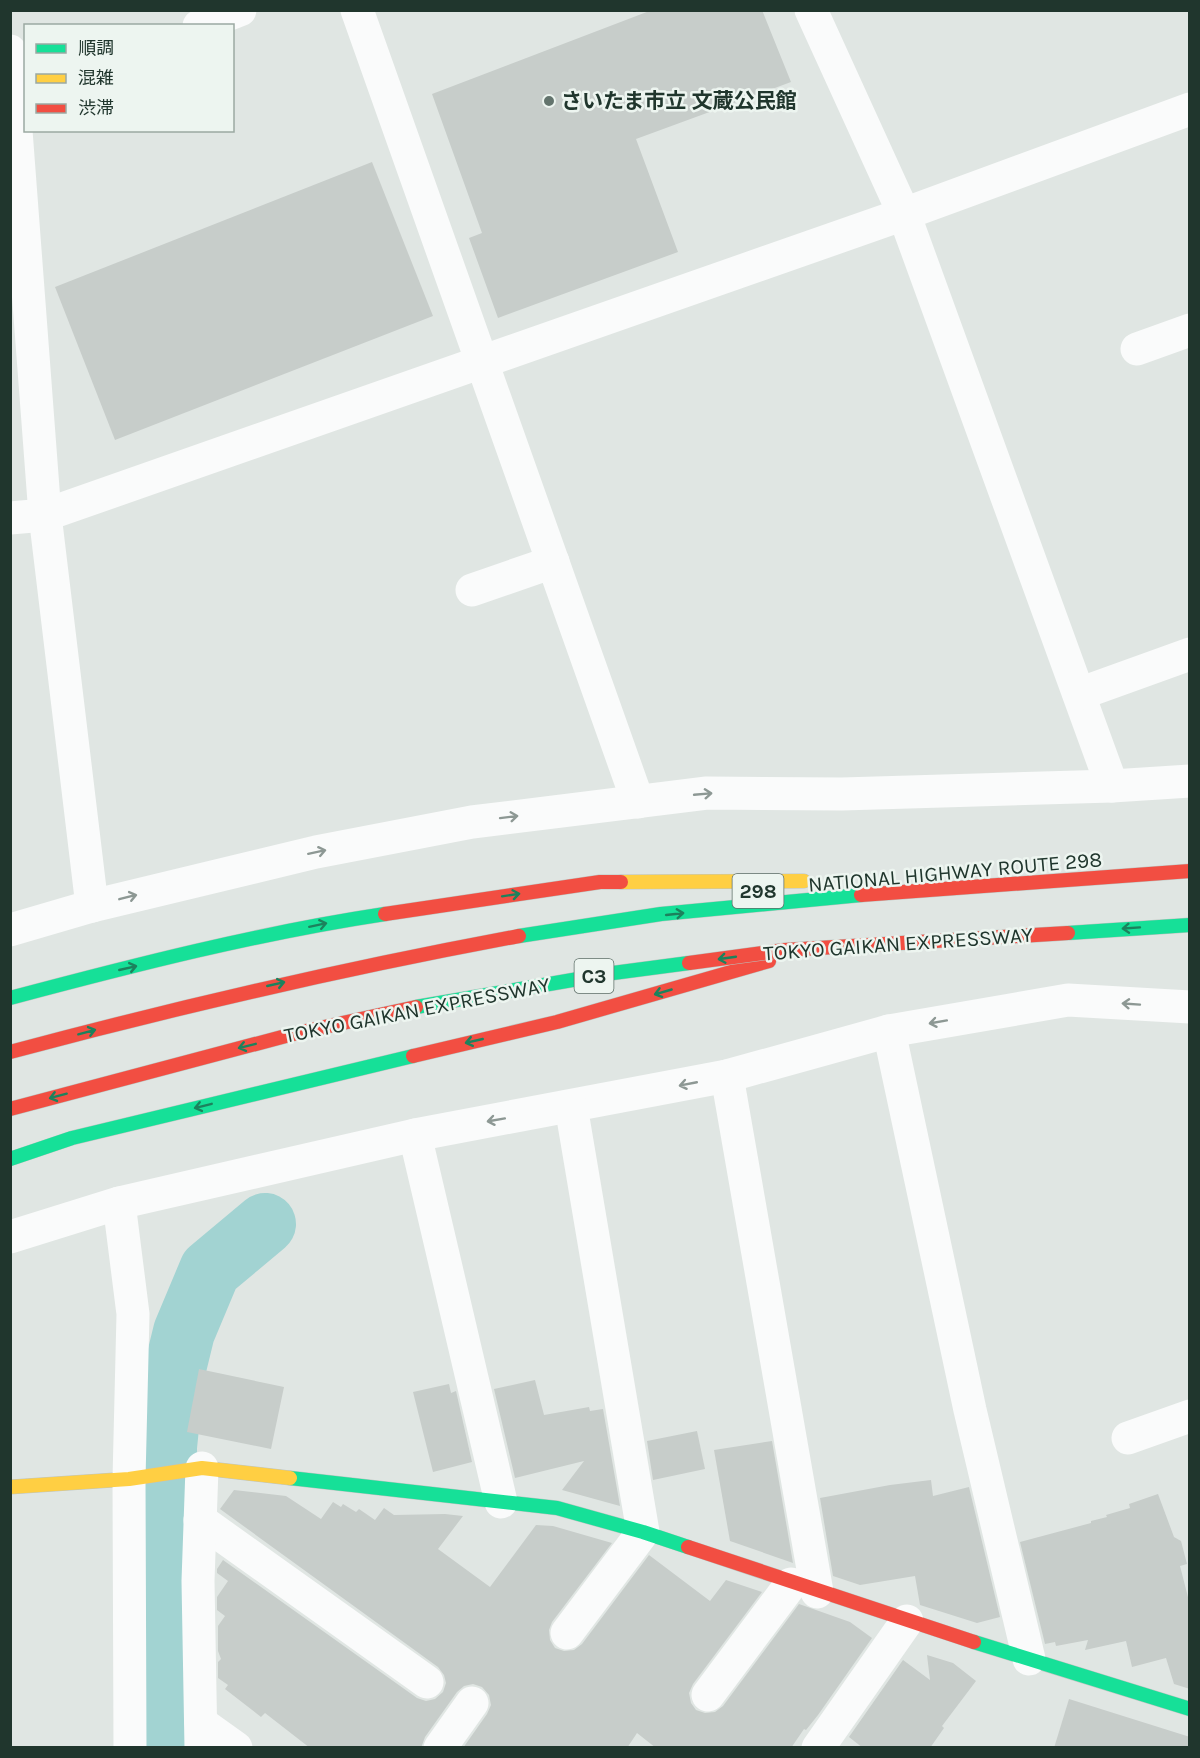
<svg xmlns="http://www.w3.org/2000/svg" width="1200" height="1758" font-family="Karla,'Noto Sans JP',sans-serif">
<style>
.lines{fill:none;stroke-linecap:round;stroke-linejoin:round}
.river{stroke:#a2d3d2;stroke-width:62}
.building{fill:#c7cdca}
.fast-casing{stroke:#bdc5c1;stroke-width:15}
.slow-casing{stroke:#bdc5c1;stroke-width:15}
.jam-casing{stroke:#bdc5c1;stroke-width:15}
.street{stroke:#fafbfb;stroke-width:33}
.fast{stroke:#16e098;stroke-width:14}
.slow{stroke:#ffcf43;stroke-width:14}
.jam{stroke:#f24e42;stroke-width:14}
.fast-bridge-casing{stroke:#bbc3bf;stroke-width:15;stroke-linecap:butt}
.jam-bridge-casing{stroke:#bbc3bf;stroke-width:15;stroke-linecap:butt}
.fast-bridge{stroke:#16e098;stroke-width:14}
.jam-bridge{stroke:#f24e42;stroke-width:14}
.oneway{stroke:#8d9894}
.oneway2{stroke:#1c825d}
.poi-dot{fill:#63746d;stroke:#edf5f0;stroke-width:2}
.labels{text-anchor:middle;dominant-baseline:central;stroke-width:5;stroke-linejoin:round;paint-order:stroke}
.shield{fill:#edf5f0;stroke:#5e6f68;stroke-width:1.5}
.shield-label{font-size:20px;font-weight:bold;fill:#20362d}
.poi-label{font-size:21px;font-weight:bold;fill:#20362d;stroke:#edf5f0;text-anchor:start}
.street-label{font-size:21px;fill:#20362d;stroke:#edf5f0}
</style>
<rect width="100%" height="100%" fill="#e0e6e3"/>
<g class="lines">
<path class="river" d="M164 1748 167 1633 166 1447 173 1377 184 1332 210 1270 265 1224"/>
</g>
<g class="building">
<path d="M652 10H762L791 82 636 139 678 252 498 318 469 238 482 233 432 94Z"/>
<path d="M372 162 433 316 115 440 55 287Z"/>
<path d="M199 1369 284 1387 271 1449 187 1432Z"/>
<path d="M535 1380 544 1415 589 1407 590 1411 603 1409 620 1506 562 1490 584 1461 515 1478 494 1389Z"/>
<path d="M449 1384 451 1393 456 1391 472 1462 433 1472 413 1392Z"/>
<path d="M697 1431 705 1469 653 1480 647 1441Z"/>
<path d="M772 1441 793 1563 730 1541 714 1450Z"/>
<path d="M931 1480 933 1496 969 1487 1000 1617 977 1623 920 1605 915 1576 860 1585 833 1576 820 1498 890 1485Z"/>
<path d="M234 1490 286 1496 321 1519 333 1502 341 1507 343 1504 356 1512 359 1509 375 1520 384 1508 394 1515 445 1514 463 1516 438 1549 490 1587 536 1525 553 1526 612 1543 552 1622 549 1630 550 1640 555 1648 564 1651 574 1650 582 1644 649 1555 710 1601 726 1580 762 1592 693 1684 689 1693 691 1703 696 1710 705 1713 715 1712 723 1706 799 1604 850 1622 872 1638 818 1715 806 1730 804 1729 791 1748H656L637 1733 627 1748H463L487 1714 491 1705 489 1695 482 1687 473 1684 464 1686 457 1692 425 1737 421 1748H310L265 1713 261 1717 225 1689 228 1685 218 1678V1662L221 1659 218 1651V1626L225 1616 217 1610V1597L228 1581 217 1573V1569L223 1560 417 1698 426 1701 435 1699 443 1692 446 1683 444 1675 438 1667 220 1509Z"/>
<path d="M1158 1494 1174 1537 1181 1541 1187 1564 1180 1566 1190 1605V1689L1174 1684 1166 1658 1132 1667 1126 1641 1085 1650 1088 1640 1056 1646 1055 1642 1045 1644 1020 1542 1091 1523V1521L1107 1517 1106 1515 1130 1508 1129 1504Z"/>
<path d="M927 1655 953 1663 976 1681 942 1726 944 1728 930 1748H863L849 1737 903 1660 930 1680Z"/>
<path d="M1069 1699 1190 1737V1748H1054Z"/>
</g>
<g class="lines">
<defs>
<g id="fast">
<path d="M519 936 661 914 861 895"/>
<path d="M10 998C134 965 259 933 385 914"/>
<path d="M10 1159 72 1138 413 1056"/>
<path d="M290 1478 557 1508 643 1532 688 1547"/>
<path d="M974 1642 1190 1709"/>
</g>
<g id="slow">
<path d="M621 882 804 881"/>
<path d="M10 1487 129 1479 202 1468 290 1478"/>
</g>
<g id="jam">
<path d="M861 895 1190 871"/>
<path d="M385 914 600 882H621"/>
<path d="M10 1052C178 1007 347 968 519 936"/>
<path d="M413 1056 557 1022 769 961"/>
<path d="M688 1547 974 1642"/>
</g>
</defs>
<use href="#fast" class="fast-casing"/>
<use href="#slow" class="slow-casing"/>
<use href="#jam" class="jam-casing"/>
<g class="street">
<path d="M357 10 638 802"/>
<path d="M811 10 904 214 1112 786"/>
<path d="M199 26 240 10"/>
<path d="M10 51 45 515 92 906"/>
<path d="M1137 349 1190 330"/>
<path d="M10 518 45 515 904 214 1190 109"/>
<path d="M472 590 553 562"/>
<path d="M1079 694 1190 654"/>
<path d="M10 930 92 906 316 852 472 822 707 793 842 794 1112 786 1190 781"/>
<path d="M889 1031 970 1410 1029 1659"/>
<path d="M727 1076 817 1592"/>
<path d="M415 1135 501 1502"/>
<path d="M119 1203 133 1314 129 1479 130 1748"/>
<path d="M10 1237 119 1203 415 1135 727 1076 889 1031 1068 1000 1190 1007"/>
<path d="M1128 1438 1190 1416"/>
<path d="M200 1520 427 1682"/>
<path d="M567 1633 643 1532 571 1106"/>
<path d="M708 1695 791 1584"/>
<path d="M201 1723 236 1748"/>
<path d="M201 1748 198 1581 202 1468"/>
<path d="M440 1748 472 1703"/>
<path d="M818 1748 907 1621"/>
</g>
<use href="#fast" class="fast"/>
<use href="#slow" class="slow"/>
<use href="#jam" class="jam"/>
<defs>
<g id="fast-bridge">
<path d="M1068 933 1190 925"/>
<path d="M416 1007 613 973 689 963"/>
</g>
<g id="jam-bridge">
<path d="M689 963 785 950 1068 933"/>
<path d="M10 1109 297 1033 416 1007"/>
</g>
</defs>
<use href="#fast-bridge" class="fast-bridge-casing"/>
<use href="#jam-bridge" class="jam-bridge-casing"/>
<use href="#fast-bridge" class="fast-bridge"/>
<use href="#jam-bridge" class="jam-bridge"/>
</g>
<defs><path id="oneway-shaft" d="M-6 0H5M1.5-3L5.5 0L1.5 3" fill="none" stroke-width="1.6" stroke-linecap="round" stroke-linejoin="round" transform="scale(1.5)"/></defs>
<g class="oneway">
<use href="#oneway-shaft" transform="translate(703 794) rotate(-5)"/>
<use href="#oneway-shaft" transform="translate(509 817) rotate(-7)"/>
<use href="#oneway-shaft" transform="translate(317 852) rotate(-12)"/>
<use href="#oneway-shaft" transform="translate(128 897) rotate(-14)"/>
<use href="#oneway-shaft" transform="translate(1131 1004) rotate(-176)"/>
<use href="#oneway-shaft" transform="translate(938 1022) rotate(170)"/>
<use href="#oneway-shaft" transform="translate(688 1084) rotate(169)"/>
<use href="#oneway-shaft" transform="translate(496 1120) rotate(170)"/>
</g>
<g class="oneway2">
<use href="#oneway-shaft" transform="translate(511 895) rotate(-9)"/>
<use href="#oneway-shaft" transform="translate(675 914) rotate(-6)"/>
<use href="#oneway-shaft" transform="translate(318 925) rotate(-12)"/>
<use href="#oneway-shaft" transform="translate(1131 928) rotate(176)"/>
<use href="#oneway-shaft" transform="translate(727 958) rotate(172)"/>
<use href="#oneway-shaft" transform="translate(128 968) rotate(-13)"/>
<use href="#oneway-shaft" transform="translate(276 984) rotate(-13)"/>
<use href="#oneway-shaft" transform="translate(663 992) rotate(164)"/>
<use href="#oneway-shaft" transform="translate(87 1032) rotate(-15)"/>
<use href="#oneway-shaft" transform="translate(474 1041) rotate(167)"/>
<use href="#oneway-shaft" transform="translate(247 1046) rotate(166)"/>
<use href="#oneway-shaft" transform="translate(58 1096) rotate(165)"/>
<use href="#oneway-shaft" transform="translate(203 1106) rotate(166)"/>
</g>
<circle class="poi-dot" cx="549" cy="101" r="6"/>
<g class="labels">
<g class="shield">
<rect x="732.5" y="874" width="51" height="34" rx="4.5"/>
<rect x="574.5" y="959" width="39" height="34" rx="4.5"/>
</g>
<g class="shield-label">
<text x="758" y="891">298</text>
<text x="594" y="976">C3</text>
</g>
<g class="poi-label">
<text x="561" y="101">さいたま市立 文蔵公民館</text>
</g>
<g class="street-label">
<text transform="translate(955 872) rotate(-5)">NATIONAL HIGHWAY ROUTE 298</text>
<text transform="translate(898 944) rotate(-4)">TOKYO GAIKAN EXPRESSWAY</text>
<text transform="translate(417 1010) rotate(-11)">TOKYO GAIKAN EXPRESSWAY</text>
</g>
</g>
<rect width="1200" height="1758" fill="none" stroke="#20362d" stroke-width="24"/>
<rect x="24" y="24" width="210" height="108" fill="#edf5f0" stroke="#9ba9a2" stroke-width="1.5"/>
<rect x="36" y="44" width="30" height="9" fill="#16e098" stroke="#9ba9a2" stroke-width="1.5"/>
<text x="78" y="54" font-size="18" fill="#20362d">順調</text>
<rect x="36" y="74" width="30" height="9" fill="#ffcf43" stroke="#9ba9a2" stroke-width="1.5"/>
<text x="78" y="84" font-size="18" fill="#20362d">混雑</text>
<rect x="36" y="104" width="30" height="9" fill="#f24e42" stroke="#9ba9a2" stroke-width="1.5"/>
<text x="78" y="114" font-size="18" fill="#20362d">渋滞</text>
</svg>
